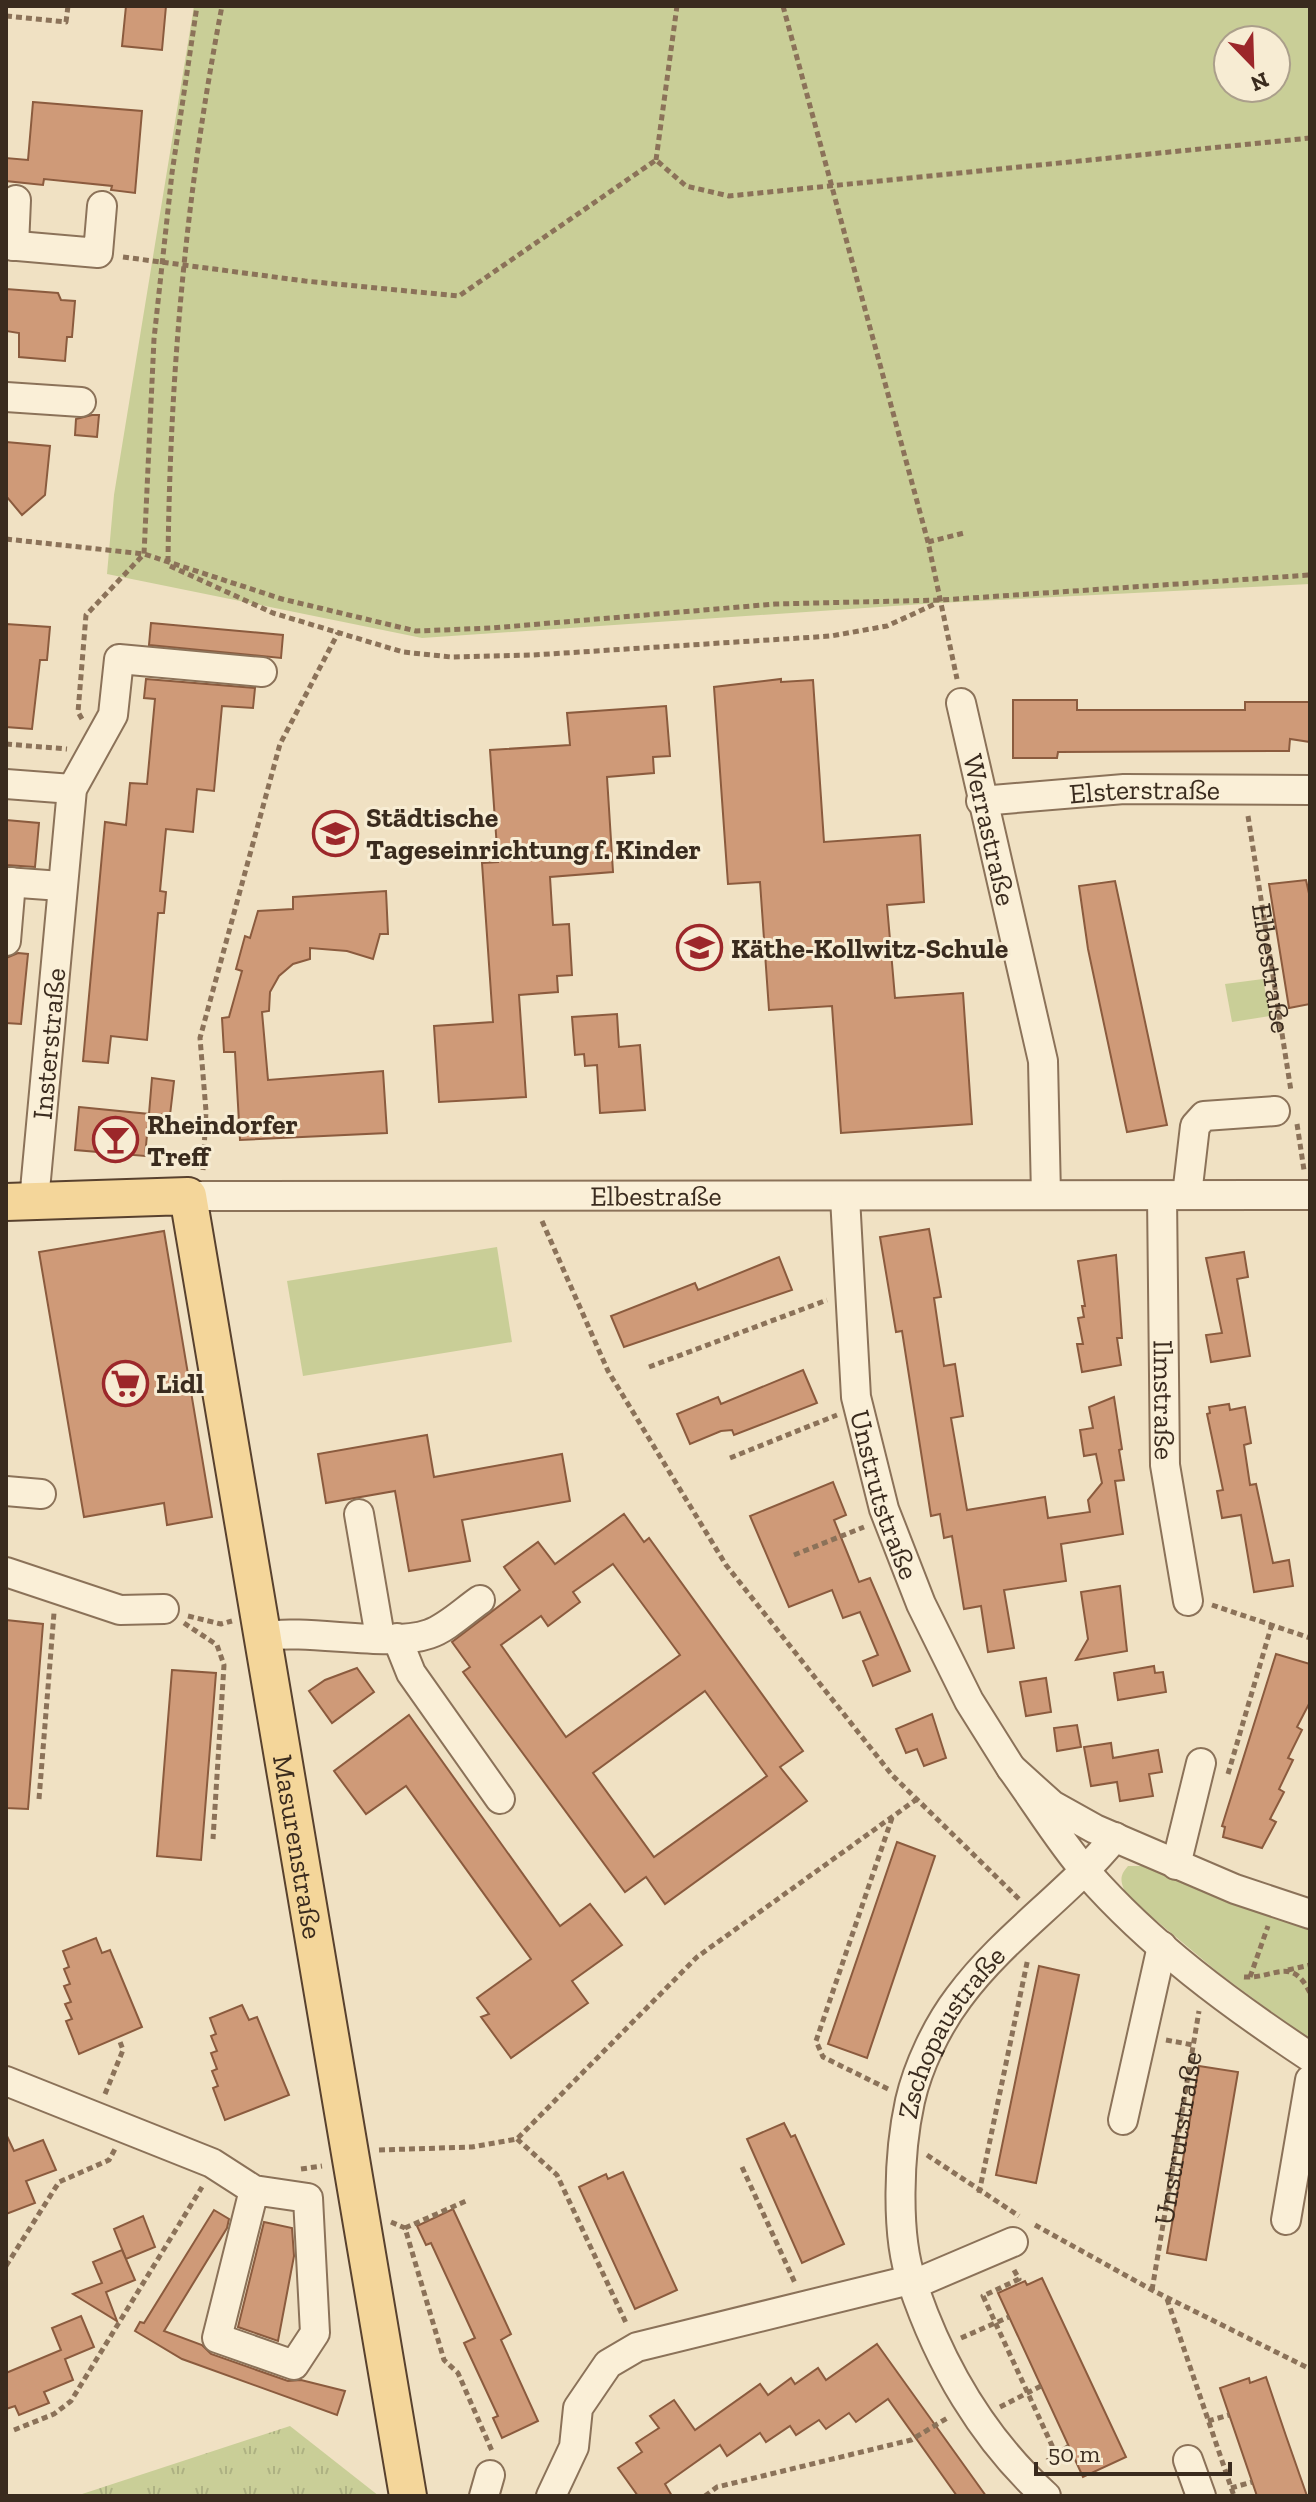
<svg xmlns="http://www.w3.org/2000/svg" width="1316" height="2502" font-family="'Zilla Slab',serif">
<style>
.grass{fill:url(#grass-tufts)}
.park{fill:#c9ce97;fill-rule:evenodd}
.building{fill:#cf9a78;stroke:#8b5b3e;stroke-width:2;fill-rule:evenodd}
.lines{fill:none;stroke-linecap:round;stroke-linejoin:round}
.minor-casing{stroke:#8b7259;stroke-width:32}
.major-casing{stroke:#58412e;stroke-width:40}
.path{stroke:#8b7259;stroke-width:5;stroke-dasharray:6 4;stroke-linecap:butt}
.minor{stroke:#faefd7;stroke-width:28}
.major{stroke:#f4d69a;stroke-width:36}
.labels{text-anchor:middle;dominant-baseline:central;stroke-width:6;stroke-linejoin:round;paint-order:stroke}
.street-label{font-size:28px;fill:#3a2b1e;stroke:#f7ecd3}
.poi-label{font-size:28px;font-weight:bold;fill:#3a2b1e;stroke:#f7ecd3;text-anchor:start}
</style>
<defs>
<pattern id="grass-tufts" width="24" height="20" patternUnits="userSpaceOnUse" patternTransform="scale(2)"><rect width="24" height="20" fill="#c9ce97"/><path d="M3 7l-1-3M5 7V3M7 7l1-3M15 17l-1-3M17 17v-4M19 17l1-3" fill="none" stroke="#adb182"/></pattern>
</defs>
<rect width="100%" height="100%" fill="#f0e1c3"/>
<path class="grass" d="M290 2426 379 2496H76Z"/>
<g class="park">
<path d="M194 6H1310V584L938 603 422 638 107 574 114 495ZM1276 40V88H1228V40Z"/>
<path d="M1263 979 1270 1016 1232 1022 1225 984Z"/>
<path d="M497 1247 512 1342 303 1376 287 1281Z"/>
<path d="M1128 1866H1145L1267 1915 1310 1928V2040L1220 1974 1127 1896C1121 1883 1118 1877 1128 1866Z"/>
</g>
<g class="building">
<path d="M126 6H166L162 50 122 46Z"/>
<path d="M33 102 142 111 135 193 111 190 112 186 44 179 43 185 6 181V158L28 160Z"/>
<path d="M6 289 58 293 61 300 75 301 72 337H67L65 361 19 357V333L6 331Z"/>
<path d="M92 415H99L97 437 75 435 76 419Z"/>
<path d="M6 442 50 446 45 495 22 515 6 496Z"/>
<path d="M151 623 283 635 281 658 149 645Z"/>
<path d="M6 624 50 627 47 660H40L32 729 6 727Z"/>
<path d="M146 679 255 688 253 708 222 706 214 791 197 789 193 832 166 829 160 891 166 892 164 913H158L147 1040 111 1036 108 1063 83 1061 105 822 126 825 130 783 147 784 155 699 144 698Z"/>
<path d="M781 679V682L813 680 824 842 920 835 924 902 887 905 895 998 963 993 972 1124 841 1133 832 1006 769 1010 760 882 728 884 714 687Z"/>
<path d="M1013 700H1077V710H1245V702H1310V742L1290 739 1289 751 1058 752 1057 758H1013Z"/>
<path d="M666 706 670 756 653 757 654 773 607 777 613 872 550 877 553 925 569 924 572 975 557 976 558 992 519 995 526 1097 439 1102 434 1026 493 1022 482 863 498 862 490 750 570 745 567 713Z"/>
<path d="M6 820 39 823 35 867 6 865Z"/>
<path d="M1306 880 1310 898V1004L1289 1008 1269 884Z"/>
<path d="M1115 881 1167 1125 1127 1132 1088 949 1079 886Z"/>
<path d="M386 891 388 934H380L373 959 347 951 310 948V959L293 964 279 976 270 992 269 1011 262 1012 268 1080 383 1071 387 1133 240 1140 235 1052H224L222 1018 229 1017 242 971 236 969 245 936 250 938 258 911 293 909V897Z"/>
<path d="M18 953 28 954 21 1024 6 1023V958Z"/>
<path d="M617 1014 619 1047 640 1045 645 1110 600 1113 597 1065 585 1066 584 1054 575 1055 572 1017Z"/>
<path d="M152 1078 174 1081 170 1115 149 1114Z"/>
<path d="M79 1107 149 1114 145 1156 75 1150Z"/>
<path d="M929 1229 941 1297 934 1298 944 1366 955 1364 963 1416 951 1418 967 1510 1045 1497 1048 1518 1090 1512 1088 1500 1102 1483 1096 1454 1084 1456 1080 1430 1093 1428 1089 1407 1114 1397 1122 1449 1119 1450 1124 1480 1115 1481 1123 1534 1061 1544 1066 1581 1004 1590 1014 1648 988 1652 981 1606 964 1609 952 1536 944 1538 940 1514 931 1516 902 1331 896 1332 880 1237Z"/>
<path d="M164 1231 212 1517 167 1525 164 1503 84 1517 39 1252Z"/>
<path d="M1244 1252 1248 1277 1237 1279 1250 1356 1211 1362 1206 1335 1222 1333 1206 1258Z"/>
<path d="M1116 1255 1122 1338H1117L1121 1365 1082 1372 1077 1344H1083L1078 1318 1084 1317 1082 1306H1085L1078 1261Z"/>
<path d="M779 1257 792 1290 624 1347 611 1316 695 1283 698 1290Z"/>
<path d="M803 1370 817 1403 734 1435 732 1430 721 1431 690 1444 677 1414 718 1397 721 1404Z"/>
<path d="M1229 1404 1230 1410 1245 1407 1251 1443 1244 1445 1250 1485 1256 1484 1273 1563 1289 1560 1293 1586 1254 1592 1241 1515 1222 1518 1217 1491 1223 1490 1207 1414 1210 1413 1209 1407Z"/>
<path d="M427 1435 434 1477 562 1454 570 1501 462 1520 470 1561 409 1571 395 1491 326 1503 318 1454Z"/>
<path d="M833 1482 846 1515 834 1520 851 1562 859 1582 870 1578 910 1671 873 1686 863 1661 878 1655 860 1612 843 1618 832 1590 789 1607 750 1516Z"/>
<path d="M624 1514 644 1542 649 1538 803 1751 780 1767 807 1801 665 1904 646 1877 625 1892 463 1672 470 1667 452 1642 520 1590 504 1567 538 1542 555 1564ZM613 1564 680 1655 566 1737 501 1645 541 1616 548 1626 580 1602 573 1592ZM705 1691 767 1776 654 1857 593 1773Z"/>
<path d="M1120 1586 1127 1651 1076 1660 1088 1639 1081 1592Z"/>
<path d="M6 1620 43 1624 28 1809 6 1808Z"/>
<path d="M1276 1654 1310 1664V1702L1297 1727 1302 1730 1288 1758 1293 1760 1279 1789 1284 1792 1270 1819 1276 1822 1262 1848 1223 1837 1225 1827 1222 1826Z"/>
<path d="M1154 1666 1155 1673 1163 1672 1166 1692 1118 1700 1114 1673Z"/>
<path d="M357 1668 374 1692 332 1723 309 1691 325 1680Z"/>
<path d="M172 1670 216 1673 201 1860 157 1856Z"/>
<path d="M1046 1678 1051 1712 1026 1716 1020 1682Z"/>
<path d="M932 1714 946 1758 924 1766 917 1749 906 1753 896 1729Z"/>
<path d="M409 1715 560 1926 590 1904 622 1945 572 1981 588 2003 511 2058 481 2017 489 2014 477 1998 531 1959 406 1786 366 1814 334 1771Z"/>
<path d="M1077 1725 1081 1747 1057 1751 1054 1728Z"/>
<path d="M1111 1743 1113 1758 1158 1750 1162 1772 1149 1774 1153 1796 1120 1801 1117 1782 1091 1786 1084 1747Z"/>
<path d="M897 1842 935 1856 867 2058 828 2044Z"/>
<path d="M96 1938 102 1953 110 1950 142 2027 79 2054 66 2021 72 2019 65 2004 71 2002 64 1986 70 1984 64 1969 69 1967 63 1951Z"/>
<path d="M1039 1966 1079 1975 1036 2183 996 2175Z"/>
<path d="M242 2005 249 2020 257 2017 289 2095 225 2120 213 2088 218 2086 212 2071 217 2069 211 2053 217 2051 211 2036 216 2034 210 2018Z"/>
<path d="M1199 2066 1238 2072 1206 2260 1167 2253Z"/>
<path d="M784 2123 791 2137 795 2135 844 2244 802 2263 747 2139Z"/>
<path d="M6 2134 14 2151 43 2140 56 2170 26 2181 35 2203 6 2214Z"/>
<path d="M623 2172 677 2290 635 2309 579 2187 606 2174 608 2179Z"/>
<path d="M453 2209 511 2334 501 2340 538 2421 502 2438 493 2418 498 2416 464 2343 475 2338 431 2243 426 2245 417 2226Z"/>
<path d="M214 2210 229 2219 227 2228 164 2331 202 2345 211 2354 288 2381 301 2380 345 2391 337 2415 182 2359 135 2331 140 2322 144 2323Z"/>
<path d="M143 2216 155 2247 126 2259 114 2229Z"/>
<path d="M264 2222 292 2228 294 2256 278 2341 238 2327Z"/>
<path d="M122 2250 135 2280 106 2292 117 2321 73 2294 102 2283 93 2262Z"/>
<path d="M1042 2278 1126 2457 1083 2477 998 2293 1025 2281 1027 2285Z"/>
<path d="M81 2316 94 2347 65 2359 73 2380 44 2392 49 2403 19 2415 15 2406 6 2409V2373L61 2350 52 2328Z"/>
<path d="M877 2344 986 2496H957L888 2399 856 2422 849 2413 826 2429 819 2420 796 2435 790 2426 766 2442 760 2433 727 2456 720 2445 665 2484 672 2496H638L618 2468 642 2452 636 2443 659 2428 650 2416 674 2400 695 2430 760 2384 768 2395 791 2378 795 2384 818 2368 826 2380Z"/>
<path d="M1266 2377 1286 2436 1307 2496H1257L1220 2388 1249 2378 1250 2383Z"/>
</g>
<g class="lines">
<defs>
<g id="minor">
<path d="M6 245 98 253 102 206"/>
<path d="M14 246 16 200"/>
<path d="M6 397 81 402"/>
<path id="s3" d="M961 703 1043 1061 1046 1195"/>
<path d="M6 784 72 789"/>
<path id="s4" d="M981 801 1124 789 1310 790"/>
<path d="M6 882 61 886"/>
<path d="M6 941 11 882"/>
<path d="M1187 1195 1195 1126 1204 1116 1275 1111"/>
<path id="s5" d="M188 1196 1310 1195"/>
<path id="s6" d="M1162 1196 1165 1465 1188 1601"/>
<path id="s7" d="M845 1197 856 1397 884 1509 921 1604 969 1701 1011 1768"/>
<path id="s8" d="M34 1201 72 789 113 715 119 659 262 672"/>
<path d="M6 1491 41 1494"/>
<path d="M359 1514 380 1637"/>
<path d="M6 1572 120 1610 164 1609"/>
<path d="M263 1636C312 1629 389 1648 429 1634 447 1628 464 1611 480 1600"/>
<path d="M397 1638 411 1673 500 1799"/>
<path d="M1176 1865 1201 1763"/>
<path d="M1310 1914 1235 1889 1095 1829 1052 1805 1011 1768C1036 1802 1059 1841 1087 1873 1151 1946 1230 2004 1310 2057"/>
<path d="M6 2081 212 2163 254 2190 308 2198 315 2333 294 2365 217 2338 254 2190"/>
<path d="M1123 2120 1162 1946"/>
<path d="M1286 2220 1310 2080"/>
<path d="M912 2285 1013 2242"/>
<path d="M1188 2460 1201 2496"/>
<path d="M484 2496 490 2475"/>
<path d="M551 2496 574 2447 578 2408 608 2364 637 2347 910 2280"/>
<path id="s9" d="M1046 2496C983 2439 939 2363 912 2282 895 2235 899 2151 910 2101 918 2066 937 2026 959 1997 1004 1936 1068 1895 1115 1837"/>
</g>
<g id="major">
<path id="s10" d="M6 1202 188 1196 408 2496"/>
</g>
</defs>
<use href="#minor" class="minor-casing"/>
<use href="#major" class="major-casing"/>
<g class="path">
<path d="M783 6 928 542 957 679"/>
<path d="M6 16 66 22 68 6"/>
<path d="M656 160 677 6"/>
<path d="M123 257 305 281 459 296 656 160 686 186 729 196 1310 138"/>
<path d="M6 539 144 554 282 599 416 631 492 628 775 604 941 600 1310 575"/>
<path d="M928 542 964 533"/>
<path d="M168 562C170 372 186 193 222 6"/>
<path d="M170 566 273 613 403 652 451 657 533 655 831 636 887 626 937 603"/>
<path d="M82 719 78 712 86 615 144 554 154 339 172 173 197 6"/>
<path d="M6 744 67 749"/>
<path id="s1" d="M1248 816 1291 1091"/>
<path d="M1297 1124 1304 1170"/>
<path d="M203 1170 206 1111 200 1038 280 744 338 633"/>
<path d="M542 1221 608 1371 726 1565 892 1775 1020 1900"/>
<path d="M649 1367 827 1300"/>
<path d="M730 1458 837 1415"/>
<path d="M794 1555 864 1527"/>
<path d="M1212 1605 1310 1638"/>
<path d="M188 1616 221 1624 232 1621"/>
<path d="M184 1623 217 1645 224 1665 213 1839"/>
<path d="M1228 1774 1272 1624"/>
<path d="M39 1799 54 1613"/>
<path d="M1288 1970 1310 1965"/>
<path d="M1244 1977C1274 1979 1292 1955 1310 1993"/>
<path d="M1250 1977 1268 1926"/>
<path d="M1166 2040 1193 2045"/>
<path d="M888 2089 823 2057 816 2041 892 1818"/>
<path d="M105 2094 123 2050 119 2039"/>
<path d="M517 2139 557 2175 627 2325"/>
<path d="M379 2150 472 2147 517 2139 697 1957 917 1799"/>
<path d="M927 2155 1019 2216"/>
<path d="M742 2167 795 2283"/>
<path d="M301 2169 322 2166"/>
<path d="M979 2193 1028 1958"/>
<path d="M391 2222 405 2228 444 2360 458 2373 492 2451"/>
<path d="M1035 2225 1152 2290 1310 2369"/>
<path d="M405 2228 466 2201"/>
<path d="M6 2266 59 2182 109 2160 115 2149"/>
<path d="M1014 2270 1019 2279 983 2296 1055 2452"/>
<path id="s2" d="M1152 2290 1199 2011"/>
<path d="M1167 2299 1234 2496"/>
<path d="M961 2338 1009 2317"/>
<path d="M1000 2407 1041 2386"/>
<path d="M1208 2421 1229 2415"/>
<path d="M14 2430 54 2414 71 2401 202 2187"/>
<path d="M1047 2461 1069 2446"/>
<path d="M1231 2488 1252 2482"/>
<path d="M705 2496 717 2487 911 2440 949 2417"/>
</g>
<use href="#minor" class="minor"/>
<use href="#major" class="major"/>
</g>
<defs>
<symbol id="school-ring" viewBox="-11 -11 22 22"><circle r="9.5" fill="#f7ecd3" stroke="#9c272a" stroke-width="1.5"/><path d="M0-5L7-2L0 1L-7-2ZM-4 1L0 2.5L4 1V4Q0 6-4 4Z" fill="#9c272a"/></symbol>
<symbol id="bar-ring" viewBox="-11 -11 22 22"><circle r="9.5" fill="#f7ecd3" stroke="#9c272a" stroke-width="1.5"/><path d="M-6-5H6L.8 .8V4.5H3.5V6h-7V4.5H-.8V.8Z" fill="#9c272a"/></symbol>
<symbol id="supermarket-ring" viewBox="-11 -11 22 22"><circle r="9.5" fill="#f7ecd3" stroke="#9c272a" stroke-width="1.5"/><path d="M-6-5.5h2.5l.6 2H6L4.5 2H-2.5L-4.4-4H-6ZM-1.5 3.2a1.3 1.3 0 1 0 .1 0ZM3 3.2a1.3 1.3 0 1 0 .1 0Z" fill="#9c272a"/></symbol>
</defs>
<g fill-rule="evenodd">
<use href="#school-ring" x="310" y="808" width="51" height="51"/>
<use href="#school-ring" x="674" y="922" width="51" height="51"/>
<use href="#bar-ring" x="90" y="1114" width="51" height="51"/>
<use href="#supermarket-ring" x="100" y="1358" width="51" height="51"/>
</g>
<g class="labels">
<g class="street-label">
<text stroke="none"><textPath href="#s4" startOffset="164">Elsterstraße</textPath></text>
<text stroke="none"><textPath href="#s3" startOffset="130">Werrastraße</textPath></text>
<text stroke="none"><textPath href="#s1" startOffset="154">Elbestraße</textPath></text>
<text stroke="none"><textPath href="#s8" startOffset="158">Insterstraße</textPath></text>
<text stroke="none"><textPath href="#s5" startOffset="468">Elbestraße</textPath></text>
<text stroke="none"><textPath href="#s6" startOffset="204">Ilmstraße</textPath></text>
<text stroke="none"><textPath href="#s7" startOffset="302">Unstrutstraße</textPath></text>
<text stroke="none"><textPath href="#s10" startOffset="842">Masurenstraße</textPath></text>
<text stroke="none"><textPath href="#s9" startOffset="518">Zschopaustraße</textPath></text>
<text stroke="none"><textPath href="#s2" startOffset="154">Unstrutstraße</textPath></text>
</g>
<g class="poi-label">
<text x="366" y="817">Städtische<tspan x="366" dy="32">Tageseinrichtung f. Kinder</tspan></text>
<text x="731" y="948">Käthe-Kollwitz-Schule</text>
<text x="147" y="1124">Rheindorfer<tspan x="147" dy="32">Treff</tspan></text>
<text x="156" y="1383">Lidl</text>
</g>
</g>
<rect width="1316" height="2502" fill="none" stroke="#3a2b1e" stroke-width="16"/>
<g transform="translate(1252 64) rotate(157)"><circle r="38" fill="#f7ecd3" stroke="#ab9f8b" stroke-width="2"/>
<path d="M0-6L14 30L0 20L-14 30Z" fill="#9c272a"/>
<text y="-12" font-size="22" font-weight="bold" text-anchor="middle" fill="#3a2b1e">N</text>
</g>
<path d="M1036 2462v12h194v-12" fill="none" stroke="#3a2b1e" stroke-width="4"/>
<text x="1048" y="2462" font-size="24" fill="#3a2b1e" stroke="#f7ecd3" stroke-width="6" paint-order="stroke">50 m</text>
</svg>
